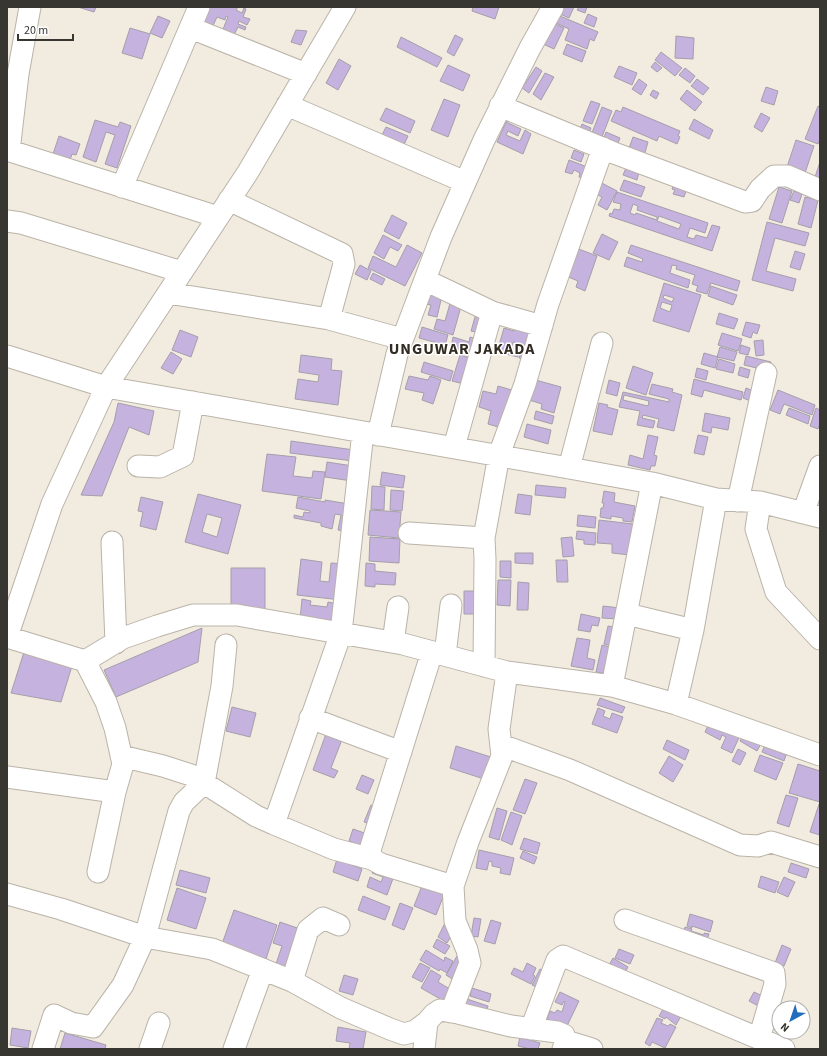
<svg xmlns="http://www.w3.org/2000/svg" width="827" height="1056" font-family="'Source Sans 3',sans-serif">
<rect width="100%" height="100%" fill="#f2ebdf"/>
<path fill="#c5b2df" stroke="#a49fab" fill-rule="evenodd" d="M78,7H96L94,12Z
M206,7H238L236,10L242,13L244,8L246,9L243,17L250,19L247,25L239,21L238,24L246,27L245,30L238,27L232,39L221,34L228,17L226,16L225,20L217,17L211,30L201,26Z
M473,7H499L495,19L472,11Z
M563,7H574L569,18L560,14Z
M579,7H587L585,13L577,10Z
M588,14L597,18L594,27L584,23Z
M158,16L170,21L162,38L150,33Z
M560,16L598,32L594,41L590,39L587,49L565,40L569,29L556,23Z
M553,23L564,28L554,49L543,44Z
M130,28L150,34L142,59L122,53Z
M296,30L307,31L301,45L291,42Z
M455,35L463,39L454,56L447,52Z
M676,36L694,38L693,59L675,58Z
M401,37L442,58L437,67L397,47Z
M567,44L586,51L582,62L563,54Z
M661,52L682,68L675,76L655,60Z
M339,59L351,66L338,90L326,83Z
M655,62L662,68L657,72L651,67Z
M448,65L470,75L463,91L440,81Z
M619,66L637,73L632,85L614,77Z
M536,67L542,71L529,93L522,88Z
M685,68L695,76L690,83L679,75Z
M545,73L554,77L541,100L533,94Z
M639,79L647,85L641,95L632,89Z
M697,79L709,88L703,95L691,86Z
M766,87L778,91L774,105L761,101Z
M653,90L659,93L656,99L650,95Z
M687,90L702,102L695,111L680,99Z
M444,99L460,105L448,137L431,130Z
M591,101L600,104L592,124L583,121Z
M818,106L820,107V139L818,144L805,139Z
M602,107L612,111L600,142L590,138Z
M623,107L680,131L678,136L680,137L677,144L659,136L657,141L611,121L616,110L621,112Z
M386,108L415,121L410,133L380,120Z
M761,113L770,118L762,132L754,127Z
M694,119L713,130L709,139L689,129Z
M95,120L118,127L120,122L131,126L117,168L105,164L115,135L106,132L96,162L83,157Z
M506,122L521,129L518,136L508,131L506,135L520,141L525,130L531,134L523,154L497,142Z
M582,124L591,128L587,138L578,134Z
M386,127L408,136L403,147L381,137Z
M606,132L620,138L616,148L602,143Z
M59,136L80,144L76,155L72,154L68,166L51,160Z
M633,137L648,142L644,156L628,151Z
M796,140L814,146L804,176L786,170Z
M574,150L584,154L581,162L571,158Z
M569,160L590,168L586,179L579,177L580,173L574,170L572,174L565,172Z
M820,162V179L815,177Z
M626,168L639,172L637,180L623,175Z
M624,180L645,187L641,197L620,190Z
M598,181L617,191L607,210L598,205L602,197L592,192Z
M674,183L687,188L684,197L673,194L675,190L672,189Z
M779,187L792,191L782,223L769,219Z
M794,191L802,194L799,203L790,200Z
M617,192L708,223L705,233L690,228L687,237L694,239L696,235L707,238L712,225L720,227L712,251L609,216L610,213L612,214L614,209L620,210L621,204L613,202ZM633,204L638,206L637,210L657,217V220L636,213L635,215L630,213ZM659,216L681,224L679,229L657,221Z
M805,197L818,200L811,228L798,224Z
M392,215L407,223L399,239L384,231Z
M767,222L809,233L805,246L775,238L766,271L796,279L793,291L752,280Z
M602,234L618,242L609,260L593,253Z
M383,235L402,245L398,251L390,247L384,259L374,253Z
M407,245L422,253L405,286L368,268L373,256L396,267Z
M631,245L740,281L737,291L711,283L707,294L696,291L698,286L692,284L695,275L676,269L677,266L672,265L670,273L690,280L688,288L624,266L627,257L642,262L643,259L628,253Z
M576,248L597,256L585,291L576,287L578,281L566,276Z
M795,251L805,254L800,270L790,267Z
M360,265L371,271L367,280L355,274Z
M373,273L385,279L382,285L370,279Z
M664,283L701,295L689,332L653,321ZM664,295L674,298L672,302L663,298ZM662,302L672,305L670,312L660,308Z
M711,286L737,295L733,305L708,296Z
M429,293L442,296L437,317L428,315L431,305L426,304Z
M451,300L462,303L453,335L434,329L437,319L445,321Z
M477,310L489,313L483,334L471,331Z
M719,313L738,319L734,329L716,324Z
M746,322L760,325L757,334L753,332L751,338L742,335Z
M516,325L536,331L528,360L519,358L521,351L518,350L519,344L513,342L510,352L518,354V357L497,352L504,328L514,331Z
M422,327L448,335L445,345L419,338Z
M180,330L198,337L191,357L172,350Z
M722,333L742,339L738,351L718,345Z
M453,337L469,342L470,337L480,340L476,354L451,347Z
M763,340L764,355L756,356L754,341Z
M741,345L750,348L748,355L739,353Z
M720,347L737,352L734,361L717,357Z
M171,352L182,359L173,374L161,368Z
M704,353L718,357L715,368L701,364Z
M301,355L332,359L331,370L342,371L338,405L295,399L298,379L318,382L319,375L299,372Z
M460,355L475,359L468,385L452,381Z
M746,356L771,362L769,371L744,365Z
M719,359L735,364L733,373L716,369Z
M424,362L453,371L450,381L421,372Z
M633,366L653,373L646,395L626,388Z
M740,367L750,370L748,378L738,375Z
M697,368L708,371L706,380L695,377Z
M409,376L428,380L430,376L441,380L433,404L422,400L424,393L405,389Z
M532,379L561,387L554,413L541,409L542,404L526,399Z
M694,379L743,392L741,400L704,390L702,397L691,394Z
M609,380L620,383L617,396L606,393Z
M652,384L673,389L672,392L682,395L674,431L657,427L659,419L643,415L642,418L655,421L653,428L637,425L640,411L619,407L623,392L669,402V399L649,394ZM624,395L649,401L648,406L623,400Z
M498,386L515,391L505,429L488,424L491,411L479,407L483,391L496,394Z
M746,388L761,394L758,404L743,398Z
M778,390L815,405L812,415L784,404L780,414L770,410Z
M118,403L154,411L149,435L129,427L102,496L81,495L114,422Z
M599,403L608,405L607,407L618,410L612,435L593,431Z
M789,408L810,416L808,424L786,415Z
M816,408L820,410V423L818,429L810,426Z
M536,411L554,416L552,424L534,419Z
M705,413L730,418L728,430L712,427L711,433L702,431Z
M527,424L551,430L548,444L524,437Z
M648,435L658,437L654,455L657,456L655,466H651L650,470L628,465L630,455L643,459Z
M698,435L708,437L704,455L694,453Z
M291,441L354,450L353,461L290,453Z
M267,454L296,457L293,476L312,478L313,471L325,472L321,499L262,491Z
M327,462L353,466L352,481L325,477Z
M382,472L405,476L403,488L380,485Z
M536,485L566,488L565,498L535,495Z
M372,486L385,487L384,510L371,509Z
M391,490L404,491L402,511L390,510Z
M604,491L615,493L614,502L635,506L632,522L623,521V518L611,516V519L600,517L601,508H603L604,503H602Z
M198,494L241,505L228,554L185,542ZM207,514L222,518L217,537L202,532Z
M518,494L532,496L530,515L515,513Z
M141,497L163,502L156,530L140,526L143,512L138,511Z
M298,497L325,502V500L355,505L350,532L338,530L341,515L335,514L332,529L321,526V523L294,518V515L303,517L304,512L310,513V511L296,508Z
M370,510L401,512L399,538L368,535Z
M578,515L596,517L595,528L577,526Z
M599,520L633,524L630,555L612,553V544L597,543Z
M577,531L596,533L595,545L584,544V540L576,539Z
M370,537L400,539L399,563L369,561Z
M572,537L574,556L563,557L561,538Z
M515,553H533V564L515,563Z
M301,559L322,562L320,581L329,582L331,563L345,564L341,600L297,595Z
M556,560H567L568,582H557Z
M500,561H511V578L500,577Z
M366,563L375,564V571L396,573L395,585L375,584V587L365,586Z
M231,568H265V610L231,609Z
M498,580H511L510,606L497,605Z
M518,582L529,583L528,610H517Z
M464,591H483V614H464Z
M302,599L311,601L310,605L327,607L328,602L338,604L336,624L300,620Z
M603,606L620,608L619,619L602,618Z
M581,614L600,618L598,626L592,625L590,632L578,630Z
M608,626L618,628L619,647L604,644Z
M202,628L198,662L116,697L104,670Z
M577,638L590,640L587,658L595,660L593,670L571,666Z
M602,645L614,648L607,674L596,672Z
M24,652L72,666L61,702L11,693Z
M600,698L625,707L622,713L597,705Z
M232,707L256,713L250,737L226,731Z
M598,708L605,711L603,716L610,719L612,713L623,717L617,733L592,724Z
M712,717L742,731L732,753L721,748L726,737L722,735L720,740L705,732Z
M327,731L343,737L331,768L338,771L334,778L313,770Z
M745,732L762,742L757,751L740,741Z
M667,740L689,750L685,760L663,749Z
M765,745L786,755L784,761L762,752Z
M456,746L494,758L487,780L450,768Z
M738,749L746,753L740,765L732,761Z
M760,755L783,763L776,780L754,771Z
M669,756L683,765L673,782L659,773Z
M798,764L820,771V802L789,793Z
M362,775L374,780L368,794L356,789Z
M525,779L537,783L525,814L513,810Z
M786,795L798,798L789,827L777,823Z
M819,804H820V835L810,832Z
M371,805L382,809L376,826L364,822Z
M497,808L507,811L499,840L489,837Z
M511,812L522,816L512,845L501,840Z
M353,829L373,836L368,849L349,841Z
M524,838L540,843L537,854L520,849Z
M479,850L514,858L510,875L500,873L501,868L492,866V862L489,861L487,870L476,868Z
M523,851L537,857L534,864L520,858Z
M337,859L362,869L358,881L333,872Z
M791,863L809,869L806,878L788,872Z
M375,865L395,873L387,895L367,887L370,877L381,882L383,877L372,873Z
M180,870L210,878L206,893L176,885Z
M761,876L779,882L775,893L758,887Z
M784,877L795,882L788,897L777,892Z
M423,883L445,892L436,915L414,906Z
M177,888L206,898L196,929L167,920Z
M363,896L390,907L385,920L358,910Z
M400,903L413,908L404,930L392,925Z
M234,910L277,925L266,959L222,944Z
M690,914L713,921L710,932L692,926V928L687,926Z
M474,918L481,919L478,937L471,936Z
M491,920L501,923L495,944L484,941Z
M280,922L306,931L292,970L276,964L282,946L273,943Z
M445,923L455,929L447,943L438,937Z
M685,927L692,929L691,931L704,935V933L709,934L706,943L681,938Z
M437,939L450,946L445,954L433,947Z
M782,945L791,949L784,966L775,963Z
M619,949L634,955L630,964L615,958Z
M426,950L444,961L445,957L453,961L447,973L440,969L439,971L420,960Z
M457,956L468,962L457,982L446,975Z
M613,958L628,967L624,974L609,965Z
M420,963L430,968L422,982L412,977Z
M527,963L536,968L533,975L535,976L531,984L511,974L514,968L523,972Z
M540,969L549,974L541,989L532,985Z
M431,970L441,976L438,982L455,992L449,1004L421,988Z
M344,975L358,979L353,995L339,991Z
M472,988L491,994L489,1002L470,996Z
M560,992L579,1001L566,1028L547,1019L550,1011L555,1013L557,1010L562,1012L565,1002L564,1001L562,1005L555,1002Z
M754,992L769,999L764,1009L749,1001Z
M467,999L488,1006L485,1016L464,1010Z
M665,1006L681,1016L676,1025L666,1017L665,1019L659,1016Z
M657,1018L663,1020L661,1023L668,1026L670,1024L676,1027L665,1048L652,1042L650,1046L645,1043Z
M338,1027L366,1032L363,1049H349L350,1043L336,1041Z
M12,1028L31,1031L28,1048L10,1045Z
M65,1033L106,1045L105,1049H60Z
M520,1037L540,1043L538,1049H530L518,1046Z"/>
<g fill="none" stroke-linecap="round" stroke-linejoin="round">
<g stroke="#bab3a8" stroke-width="23">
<path id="minor" d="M191,28L306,74
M287,105L465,182
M500,106L614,153L745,202L752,201L760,189L774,176H788L820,190
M7,150L218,217
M9,151L18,74L30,7
M122,187L199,7
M229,200L342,254L344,264L329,319
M7,221L21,223L182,272
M425,280L492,312L542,326
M168,293L329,319L402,339
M7,356L106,387L569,468L652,483L716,499L760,502L820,517
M378,435L397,354L441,237L484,140L530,48L553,7
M454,447L492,312
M138,466L160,467L183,456L193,402
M569,468L602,343
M738,501L766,373
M760,502L756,529L776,592L820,639
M803,513L820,466
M409,533L484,538
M112,542L116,643
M627,614L693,630
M7,637L52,504L106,387L248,172L345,7
M7,637L85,661L106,702L115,728L123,764L115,792L98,872
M393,642L398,607
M432,652L370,850L372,859L381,864L453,886
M445,655L451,605
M85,661L123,638L157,626L193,615H237L403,644L507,672L612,686L676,704L820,755
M484,666L485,559L484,538L499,455L525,384L548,304L603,148
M612,686L652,483
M676,704L693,630L716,499
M310,718L401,752
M501,745L570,770L740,845L758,846L771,842L820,857
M121,756L163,766L191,775L204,783L222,686L226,645
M7,777L115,792
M274,824L334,849L372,859
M7,894L61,909L145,937L212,949L292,981L341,1008L390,1029L404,1034L415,1031L427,1022L434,1014L440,1010L458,1013L511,1026L557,1032L564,1035L566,1041L563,1049
M625,920L774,973L775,984L759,1039
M292,981L308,930L323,918L339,925
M451,1012L470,963L467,950L455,921L453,886L468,842L502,756L499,729L507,672
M531,1029L557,960L563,956L784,1049
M566,1041L592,1049
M43,1049L54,1015L71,1023L93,1027L123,985L145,937L179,811L184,802L204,783L256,816L274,824L341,633L363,432
M150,1049L159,1023
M234,1049L263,969
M424,1049L427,1022"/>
</g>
<use href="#minor" stroke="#fff" stroke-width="21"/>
</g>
<g text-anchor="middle" stroke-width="3" stroke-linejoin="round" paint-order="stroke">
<g font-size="16" font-weight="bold" letter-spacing="1" fill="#322c23" stroke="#fff">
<text x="462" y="354">UNGUWAR JAKADA</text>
</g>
</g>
<rect width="827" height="1056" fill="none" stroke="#383631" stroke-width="16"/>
<g transform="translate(791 1020) rotate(220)"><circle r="19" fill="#ffffff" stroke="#afafad"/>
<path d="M0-3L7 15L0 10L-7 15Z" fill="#206dbc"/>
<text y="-6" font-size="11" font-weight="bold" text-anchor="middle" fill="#383631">N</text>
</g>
<path d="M18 34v6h55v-6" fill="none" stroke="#383631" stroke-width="2"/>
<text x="24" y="34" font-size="12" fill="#383631" stroke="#ffffff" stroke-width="3" paint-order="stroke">20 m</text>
</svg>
